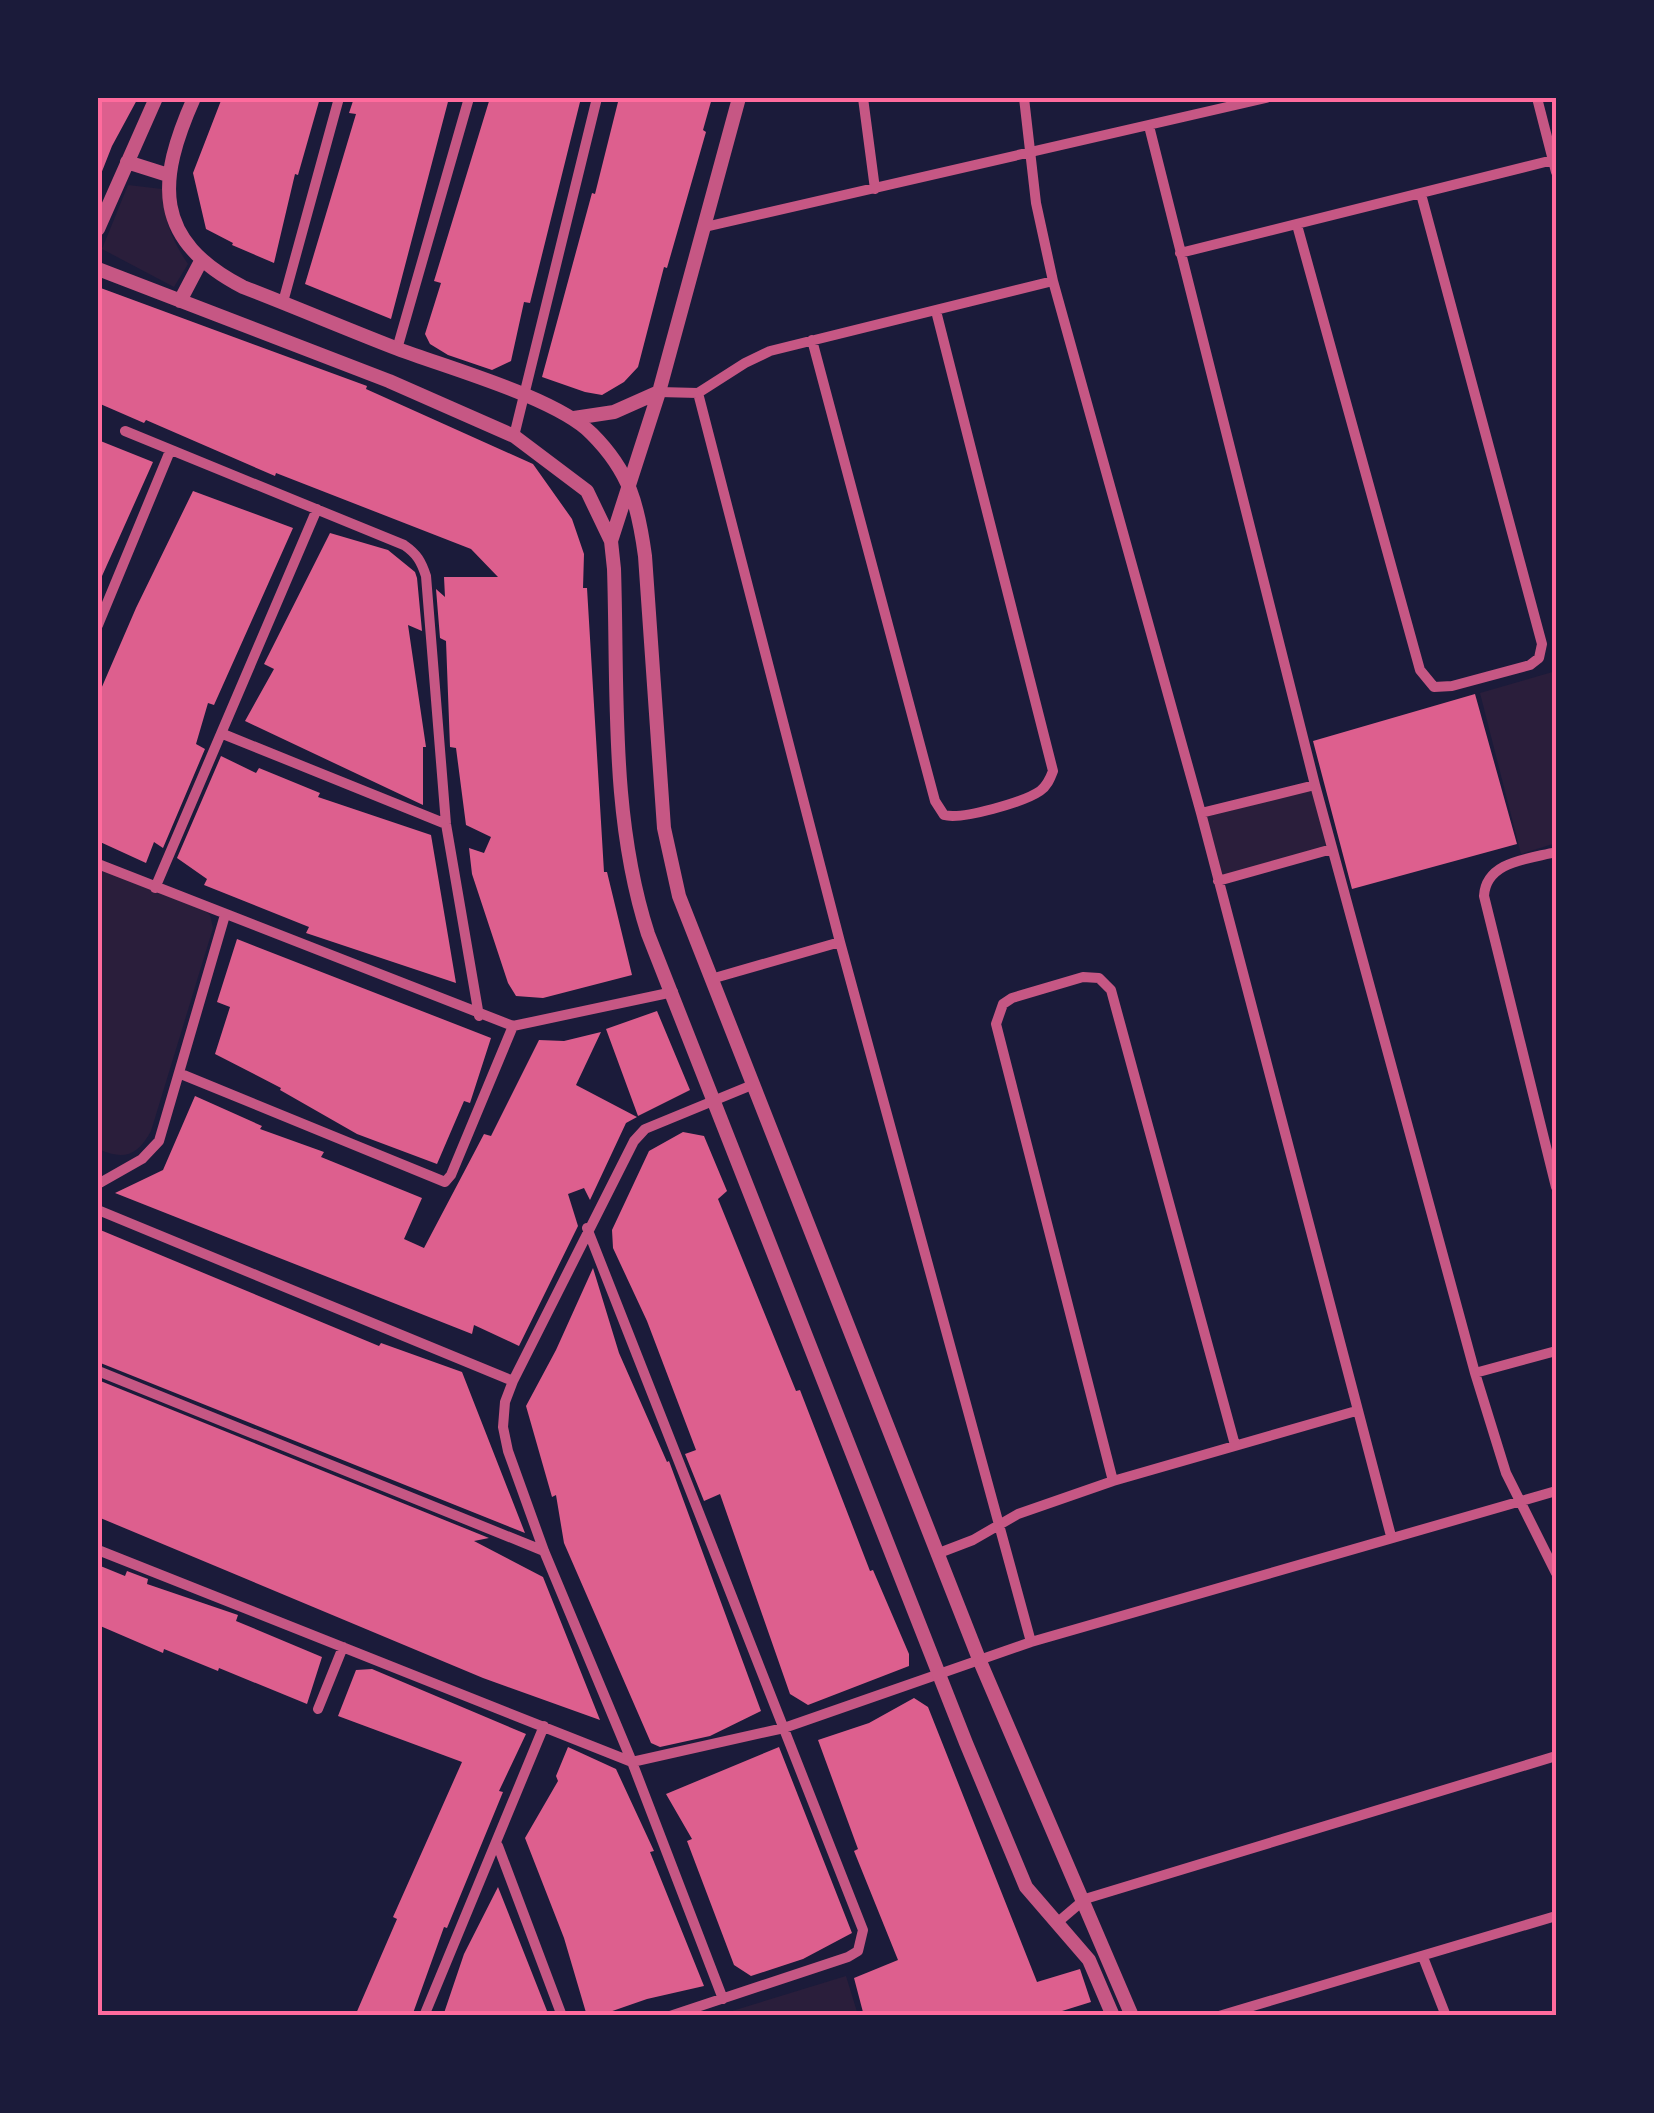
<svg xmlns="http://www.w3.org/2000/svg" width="1654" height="2113" font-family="'Open Sans',sans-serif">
<rect width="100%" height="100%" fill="#1b1b3a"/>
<path fill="#2a1e3b" d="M128,185L162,189C164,219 171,239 188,264L174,287L102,249Z
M1556,671V843L1521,854L1480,693Z
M1315,785L1332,849L1218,881L1201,813Z
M98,865L198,905L210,915L213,928L151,1131C137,1157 123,1160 98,1149Z
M846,1976L858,2015H719Z"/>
<path fill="#dd5f8e" d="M98,98H138L112,146L99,179Z
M222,98H320L298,175L295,174L274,263L232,245L233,243L206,229L193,173Z
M354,98H449L391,319L305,284L356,114L349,113Z
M490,98H581L530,303L524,302L511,361L492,370L448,355L430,344L425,334L441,283L434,281Z
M619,98H712L703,130L706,132L667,268L664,267L638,367L624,382L602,395L585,392L542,377L592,193L595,194Z
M98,287L367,386L366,389L533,464L572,519L584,554L583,588H587L604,872H607L632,975L543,998L516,996L508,983L472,874L469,848L484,853L491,837L466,825L456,748L450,747L446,641L440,638L436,589L445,597L444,577H498L471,549L276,473L275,476L146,420L144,423L98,403Z
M98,440L153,462L98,585Z
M193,491L293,528L214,705L208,703L196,744L205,749L163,848L154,842L146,863L98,841V696L136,608Z
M330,533L388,550L415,572L417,578L422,631L408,625L426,747H423V805L245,721L274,669L264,664Z
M1475,694L1517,844L1352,889L1313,741Z
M221,756L256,773L259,768L320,793L318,797L431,835L456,983L306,933L309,927L204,885L207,879L177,858Z
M237,939L491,1038L470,1103L464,1101L437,1164L357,1134L280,1090L281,1088L215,1054L230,1007L217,1002Z
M657,1011L690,1090L638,1116L606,1029Z
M601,1032L576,1085L637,1117L626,1123L590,1200L584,1188L568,1194L578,1226L519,1346L474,1325L472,1334L115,1193L163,1170L195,1096L262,1126L260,1129L324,1152L321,1157L422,1198L404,1239L424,1248L484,1134L491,1136L539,1040L564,1041Z
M683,1132L704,1136L727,1191L718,1199L796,1391L800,1390L870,1571L873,1570L909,1654V1666L808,1705L790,1694L720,1494L704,1501L685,1454L696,1450L647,1321L613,1248L612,1230L649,1151Z
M98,1229L379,1346L381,1343L462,1372L525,1533L98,1362Z
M593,1268L619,1353L667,1462L669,1461L761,1711L710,1736L660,1747L651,1743L564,1543L556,1495L552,1497L526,1406L556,1350Z
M98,1380L489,1538L474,1541L543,1577L600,1720L483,1678L98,1517Z
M98,1565L125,1576L127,1571L148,1579L147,1584L238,1615L236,1621L322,1657L307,1704L219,1668L218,1671L164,1649L163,1653L98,1625Z
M372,1669L526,1734L499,1791L503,1792L447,1928L444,1927L412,2016H355L397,1919L393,1917L462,1762L338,1716L356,1670Z
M914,1698L928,1707L1037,1982L1080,1969L1091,2002L1046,2016H864L854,1978L898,1960L854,1851L858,1849L818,1740L869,1723Z
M568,1747L616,1769L654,1851L650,1852L704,1986L647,1999L598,2016H587L564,1938L525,1838L558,1781L556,1776Z
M779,1747L852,1933L803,1959L751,1976L734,1965L687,1841L692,1839L666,1794Z
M498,1887L549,2016H443L464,1954Z"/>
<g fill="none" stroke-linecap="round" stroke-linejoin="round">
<path stroke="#c65784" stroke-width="10" d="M863,98L875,189
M1024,98L1036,203L1053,281L1201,813L1391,1536
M1537,98L1556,172
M1149,126L1315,785L1475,1373L1506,1473L1556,1573
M1297,225L1420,670L1434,687L1452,686L1530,665L1539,658L1542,644L1421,194
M705,227L1266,98
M1180,253L1553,160
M283,302L339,98
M812,340L935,801L944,815C962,820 1024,802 1040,791C1047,786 1050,779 1053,771L936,311
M397,349L469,98
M659,392L698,393L745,363L770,351L1053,281
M698,393L840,942L1031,1642
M125,431L404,545C417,554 421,561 426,576L446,824L479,1016
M514,436L597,98
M98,625L170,451
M223,734L446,824
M1201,813L1315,785
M1556,852C1529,859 1486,861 1484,896L1556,1187
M98,864L513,1026L673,992
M1218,881L1332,849
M155,888L317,509
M711,979L840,942
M181,1074L445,1182L451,1175L513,1026
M98,1184L142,1159L159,1141L225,915
M98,1210L513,1381
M587,1228L863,1930L858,1951L848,1957L670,2016
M98,1371L544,1551
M1475,1373L1556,1351
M1113,1481L996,1024L1003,1004L1012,998L1083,977L1099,978L1111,990L1235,1445
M98,1550L632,1762L784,1728L1031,1642L1556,1491
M939,1553L973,1540L1018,1514L1113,1481L1356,1411
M318,1709L343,1647
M498,1846L562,2016
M1058,1922L1085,1899L1556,1756
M1423,1957L1446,2016
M723,1999L632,1762L544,1551L508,1451L503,1427L505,1402L513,1381L634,1141L645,1129L752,1085
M424,2016L544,1726
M1219,2016L1556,1916"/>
<path stroke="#c65784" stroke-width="14" d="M194,98C157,181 152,240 243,287C295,307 346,329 398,349C448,368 557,398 592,434C630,472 638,505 645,556L664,828L679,896L979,1659L1132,2016
M127,162L168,175
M98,229L156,98
M98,269L389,381L514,436L587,491L611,541L614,569C618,690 610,817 648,934L966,1743L1026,1887L1089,1960L1113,2016
M180,301L201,261
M574,418L614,412L659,392
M611,541L659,392L739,98"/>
</g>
<rect width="1654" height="2113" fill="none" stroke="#1b1b3a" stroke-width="200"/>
<rect x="100" y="100" width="1454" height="1913" fill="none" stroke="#ff6b9d" stroke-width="4"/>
</svg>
